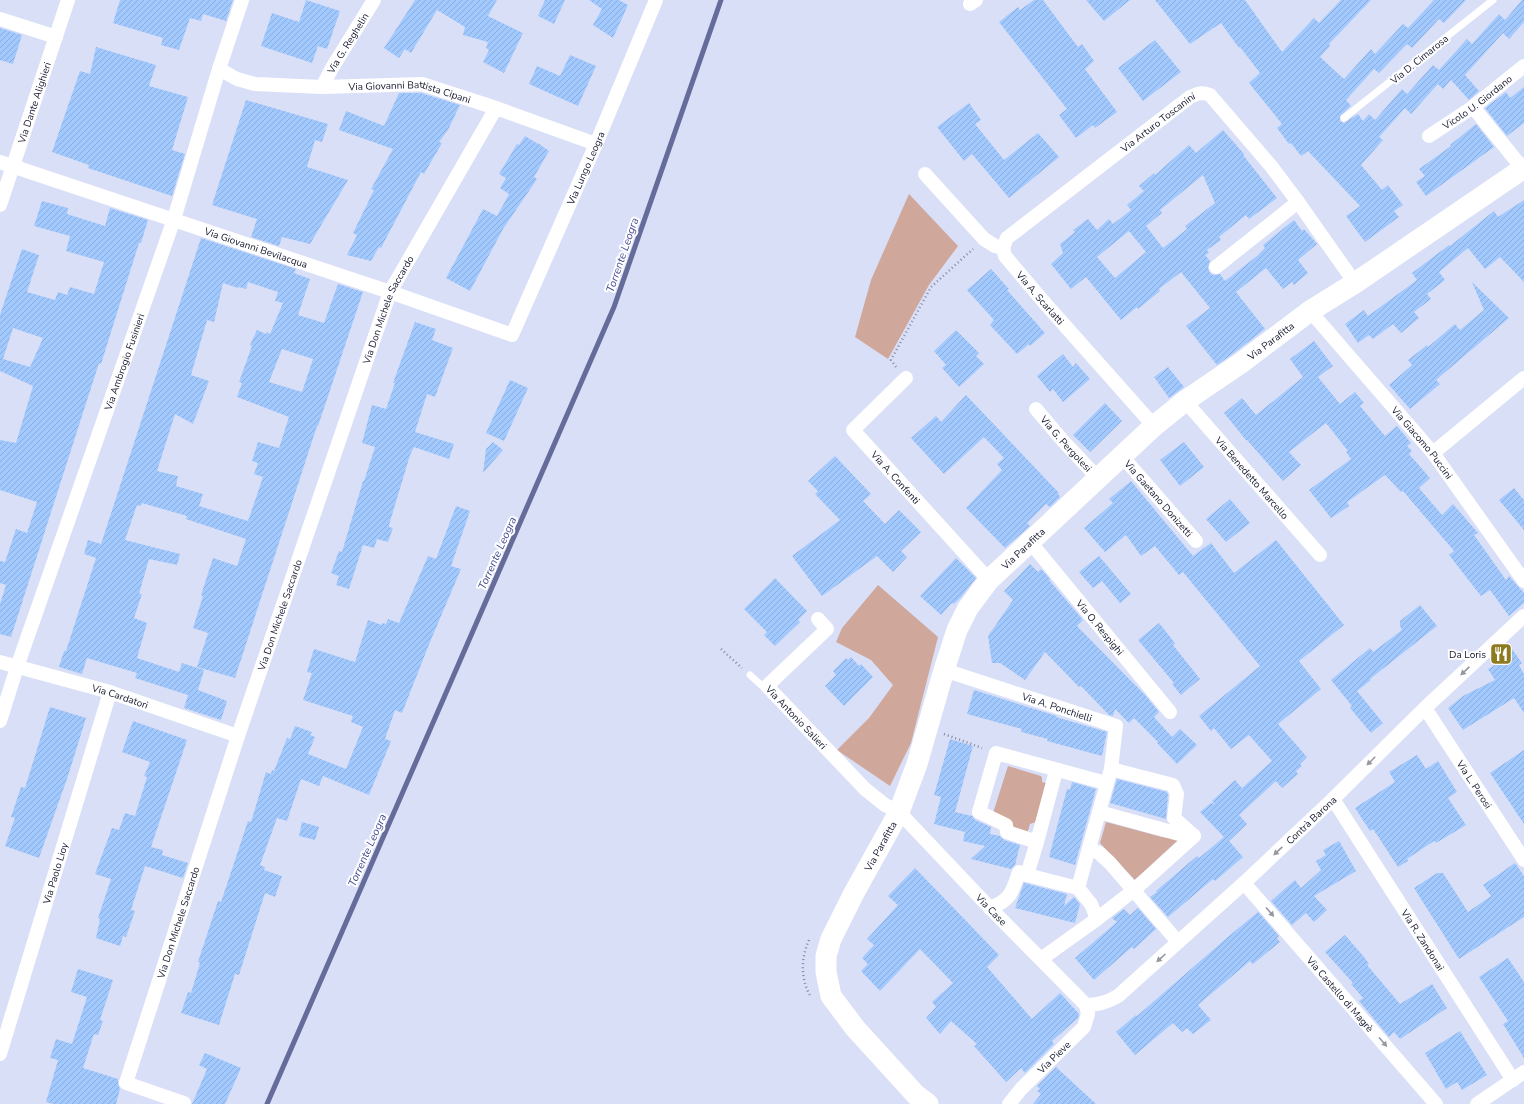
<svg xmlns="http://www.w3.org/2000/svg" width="1524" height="1104" font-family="'Nunito Sans',sans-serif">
<defs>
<pattern id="building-hatch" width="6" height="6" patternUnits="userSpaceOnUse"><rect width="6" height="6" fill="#a2c9fe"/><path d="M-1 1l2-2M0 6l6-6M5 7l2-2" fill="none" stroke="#8bacda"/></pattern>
</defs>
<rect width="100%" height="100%" fill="#dadff8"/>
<path fill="#d0a79b" d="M909,194L958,246L929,285L888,359L855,337L871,280Z
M878,585L938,637L911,743L890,786L837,750L869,718L893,685L871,660L836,642L842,628Z
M1008,766L1041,776L1042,778V782L1049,784L1039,821L1030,824L1027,834L1023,835L993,813Z
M1106,822L1162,837L1179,839L1135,880L1100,843Z"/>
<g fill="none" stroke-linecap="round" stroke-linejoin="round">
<path stroke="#656c99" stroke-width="5" d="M267,1104L614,307L721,0"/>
</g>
<path fill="url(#building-hatch)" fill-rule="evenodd" d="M120,0H233L226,21L203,14L201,21L190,18L179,50L161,45L163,38L113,23Z
M306,0L340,11L327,49L318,46L312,63L261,46L272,13L299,22Z
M415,0H497L488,16L523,33L504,73L483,62L489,50L486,48L488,42L463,35L465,27L437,10L411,53L405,49L399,58L384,48Z
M545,0H565L554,24L538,16Z
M589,0H619L628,5L613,38L593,25L602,9Z
M1034,0H1043L1078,47L1082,44L1094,61L1085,69L1117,112L1095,128L1093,125L1076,138L1059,115L1067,109L999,22L1018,7L1020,10Z
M1086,0H1130L1104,21Z
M1155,0H1245L1282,52L1314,18L1319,23L1341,0H1371L1329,44L1330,46L1320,57L1344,79L1371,49L1375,54L1403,24L1408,28L1434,0H1466L1444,23L1439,19L1412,48L1407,44L1379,73L1374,69L1346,100L1351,106L1340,116V121L1344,123L1358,114L1363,121L1369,114L1375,120L1402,89L1407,94L1433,65L1439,70L1467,39L1472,44L1499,14L1505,20L1522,0H1524V22L1509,39L1503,33L1465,75L1479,91L1469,100L1451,80L1443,89L1438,84L1411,114L1405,108L1379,137L1383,140L1361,165L1382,190L1388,185L1403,205L1394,211L1399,217L1365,242L1346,216L1360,206L1308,151L1301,156L1291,143L1289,144L1277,128L1282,124L1249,83L1260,73L1240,47L1239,48L1221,23L1190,44Z
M0,28L22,35L13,64L0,60Z
M1155,40L1181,72L1143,101L1118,68Z
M96,47L156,65L149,86L188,97L172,150L185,154L172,196L88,168L89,165L52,152L80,71L90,74Z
M570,55L596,66L578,106L529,84L537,66L560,76Z
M1524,87V123L1507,136L1485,108L1506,92L1510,98Z
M399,93H421L460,105L448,130L439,142L442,143L424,174L421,172L381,248L379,247L371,261L347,255L357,235L353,233L374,190L371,189L393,149L339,130L346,111L384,126Z
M246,100L328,124L322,142L315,140L307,167L348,180L310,244L282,237L279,246L251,237L257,219L212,205Z
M969,103L981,120L975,124L1004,160L1038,133L1059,157L1009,198L972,154L964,161L937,127Z
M1476,124L1494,147L1426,196L1416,182L1425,176L1419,169L1451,146L1450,145Z
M1223,130L1244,154L1243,155L1277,198L1249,219L1246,215L1219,237L1221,240L1207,250L1209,253L1205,255L1210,261L1208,268L1210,273L1213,275L1220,274L1225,281L1257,256L1265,248L1263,245L1294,220L1302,231L1304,229L1317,244L1298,260L1308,273L1294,285L1292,282L1283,289L1266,268L1236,292L1265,329L1234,353L1217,365L1186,326L1210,308L1181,272L1159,289L1160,291L1138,309L1137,307L1121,320L1086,277L1071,289L1051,264L1063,253L1060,244L1075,232L1073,230L1088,219L1097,230L1109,219L1113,224L1131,210L1127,205L1144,191L1139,186L1154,173L1155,175L1189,145L1196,153ZM1203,175L1215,203L1185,226L1187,229L1163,248L1146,226L1162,213L1160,210ZM1129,231L1146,252L1115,278L1097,257Z
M525,136L538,144V143L549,151L534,177L537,179L503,229L470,291L446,278L483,209L497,216L509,194L500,188L506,178L499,174L517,144L519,145Z
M1524,200V282L1500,257L1485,269L1468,248L1439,272L1445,280L1427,294L1431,299L1414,312L1419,318L1401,333L1393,324L1373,339L1369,335L1358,343L1345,324L1364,310L1368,316L1417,280L1412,273L1449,245L1450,246L1494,211L1498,217Z
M42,201L68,208L67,214L105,226L110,208L148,220L141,243H139L101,364L99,363L11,637L0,634V604L6,585L0,583V561L5,562L16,529L27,533L37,502L0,490V440L16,443L33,386L0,371V315L22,249L39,255L27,292L55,300L58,292L67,295L70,287L94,294L104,262L66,251L70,236L34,226ZM13,328L43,338L30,367L3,359Z
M201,238L296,269L294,273L310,279L298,315L324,323L338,284L363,292L318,426H317L235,678L197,667L208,633L193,628L203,596L201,595L213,558L237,566L246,539L186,519L187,516L142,503L141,506L137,505L125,540L180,554L177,565L149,559L139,594H142L134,618L147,623L137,658L179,672L182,663L204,670L198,690L227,701L221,720L184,708L188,695L135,678L137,673L87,658L82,674L59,667L64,651H66L96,558L84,554L88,540L101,544ZM248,282L278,292L275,301L283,303L270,334L267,332L266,334L257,330L250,345L252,346L239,382L242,383L237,397L289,417L279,448L258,442L252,461L258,463L254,474L263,477L248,521L199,506L203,494L176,486L178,476L157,471L175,414L193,424L209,381L191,375L207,320L214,322L223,283L238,288L239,287L246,289ZM282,349L313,359L302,392L269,382Z
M991,269L1009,289L1007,290L1045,333L1030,346L1029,344L1017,354L990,325L994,320L967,290Z
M1472,282L1509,318L1436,380L1440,384L1410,409L1389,385L1412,365L1408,360L1427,345L1428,347L1455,324L1460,330L1484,310Z
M415,322L436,329L432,340L453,348L435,397L427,394L415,432L454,444L449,459L414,447L410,455L389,525V527L393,528L388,542L377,539L374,548L363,545L349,589L336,585L339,576L331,573L339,551L342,552L363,481H364L375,447L362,443L372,405L386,409L395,383H393Z
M956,330L979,353L976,356L984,364L959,387L942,368L946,365L934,351Z
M1314,341L1333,366L1318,377L1340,404L1355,392L1364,403L1360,406L1385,436L1397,426L1411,443L1407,446L1412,451L1409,454L1430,478L1419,488L1442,515L1453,504L1478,533L1474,535L1506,580L1509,576L1524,593V603L1509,616L1490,590L1481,596L1449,555L1454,551L1403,491L1401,492L1385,475L1347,502L1349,506L1331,518L1309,490L1351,459L1346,452L1348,451L1326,423L1289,452L1301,465L1283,481L1247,440H1246L1224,413L1242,398L1256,415L1303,377L1290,359Z
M1063,354L1073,367L1076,363L1090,379L1063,402L1053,389L1050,392L1037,376Z
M1168,367L1184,387L1169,398L1154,377Z
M510,380L528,388L504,441L486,433Z
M966,395L1059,493L1058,494L1060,497L1050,507L1046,504L1027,523L1030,526L1005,548L966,508L1002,470L997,464L1004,458L984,437L944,474L911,438L936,416L941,422Z
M1105,403L1122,421L1090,452L1073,435Z
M493,442L503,450L483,473L486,449Z
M1184,442L1204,467L1180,486L1160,460Z
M835,456L871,494L863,501L885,524L899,510L921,532L901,551L907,557L893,572L877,556L822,596L792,556L840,520L815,494L818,491L808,481Z
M1131,481L1193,556L1211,543L1234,573L1276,540L1344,625L1299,661L1321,689L1278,724L1307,757L1300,764L1302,766L1296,771L1298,774L1282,788L1276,781L1239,815L1247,824L1229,841L1243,857L1215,881L1213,879L1168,917L1150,897L1157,892L1156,891L1197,856L1199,858L1224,837L1200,812L1211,803L1215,804L1212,801L1235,780L1242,788L1272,761L1249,735L1231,749L1214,728L1211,731L1199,716L1260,666L1183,572L1179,575L1155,546L1141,556L1126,535L1105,552L1084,528L1113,503L1109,499Z
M1514,488L1524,500V530L1499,500Z
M1230,499L1250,523L1226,542L1206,519Z
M456,506L470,511L451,566L461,569L430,642L402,713L395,710L385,739L391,741L369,795L323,776L319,786L301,779L287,821L277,818L260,865L265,867L264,870L282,876L275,897L265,893L239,975L235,974L219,1025L181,1013L188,992L191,993L200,963L198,962L218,901L221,902L248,821L251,822L266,772L271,774L272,770L274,771L287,738L290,739L295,726L312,732L310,735L315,737L308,754L346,769L363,727L351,722L353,716L303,700L312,673L307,672L314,649L355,662L368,620L382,625V623L386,624L388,619L399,623L428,556L436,559Z
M1099,556L1131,594L1120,603L1102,581L1093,588L1079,572Z
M956,558L976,578L962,596L954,604L952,603L941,615L920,596Z
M1030,564L1038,572L1041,569L1050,579L1049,580L1083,620L1077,626L1145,695L1159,712L1154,717L1172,737L1180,729L1197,745L1177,764L1157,743L1158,742L1134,718L1129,723L1115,709L1113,716L1109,715L1081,686L1079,687L1045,652L1025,680L1000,663H992L988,636L1013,600L1004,591Z
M775,578L807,611L798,620L800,622L775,646L764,635L767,632L744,609Z
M1420,605L1437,626L1370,679L1371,680L1357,691L1383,723L1371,733L1350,708L1352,706L1331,680L1370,648L1373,652L1402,630L1400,626V621Z
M1159,623L1175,643L1173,645L1200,679L1181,695L1172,684L1174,683L1138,640Z
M1512,649L1522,663L1519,665L1524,674V713L1514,698L1463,730L1448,708L1463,696L1495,680L1488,669L1498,663L1496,660Z
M851,657L859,666L861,664L873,677L844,706L825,686L836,675L833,671L846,658L848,660Z
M974,690L1057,716L1056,717L1107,732L1102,756L1047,741L1048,739L1021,732L1022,729L967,714Z
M50,707L86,718L68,776L39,858L5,846L15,818L11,817L21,787L25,788Z
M133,721L187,740L151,847L163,850L162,855L188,863L183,878L145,866L131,910L135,911L126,937L123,936L120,946L96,938L100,919L98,918L111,879L95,874L112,828L119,830L125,813L135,816L147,777L144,776L150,762L122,752Z
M950,739L973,746L955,812L972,816L975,820L991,827L990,834L1000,836L1004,840L1020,845L1015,865L1011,869L971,859L985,846L963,841L965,832L934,824L941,797L934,795Z
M1524,750V824L1490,773Z
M1417,755L1426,769L1438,761L1457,792L1448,798L1466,825L1436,843L1434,841L1407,859L1408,861L1398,867L1373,829L1370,831L1355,808L1395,782L1389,772Z
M1117,779L1167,792L1168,795L1166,819L1110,803Z
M1072,782L1096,789L1075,865L1049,857L1067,789L1070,790Z
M302,822L319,827L315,840L299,836Z
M1339,841L1356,871L1314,896L1327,910L1314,922L1306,913L1292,925L1271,901L1295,880L1301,888L1321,870L1316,861L1326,855L1323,850Z
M1515,863L1524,876V917L1459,959L1414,888L1437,873H1443L1468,912L1491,896L1483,885Z
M915,868L999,955L987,967L1032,1019L1060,993L1079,1014L1078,1018L1052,1041L1054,1044L1025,1073L1021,1068L1006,1082L974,1046L977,1044L951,1021L940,1034L926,1018L936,1007L932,1002L953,983L920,949L880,991L861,971L868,964L862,958L874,945L867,939L898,905L888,896Z
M1024,883L1067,894L1064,906L1074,897L1080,904L1075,923L1015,908Z
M1138,908L1156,929L1134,949L1132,947L1094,980L1075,958L1117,922L1112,918L1124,909L1130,915Z
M1258,912L1279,936L1277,938L1280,942L1253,964L1250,961L1198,1005L1211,1020L1193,1034L1187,1028L1182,1032L1173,1023L1135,1055L1116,1032L1136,1015L1137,1016L1229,936Z
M1345,935L1364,957L1369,964L1367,965L1400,1004L1432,984L1447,1008L1400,1039L1394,1032L1389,1037L1359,1001L1363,998L1351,984L1353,983L1325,952Z
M1508,958L1524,982V1058L1503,1024L1508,1021L1479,977Z
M78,969L113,980L100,1020L103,1021L98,1035L94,1034L83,1068L118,1079V1084L120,1089L116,1104H53L46,1102L58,1060L50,1058L56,1039L72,1044L87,997L71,992Z
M1460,1031L1487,1075L1462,1090L1457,1082L1446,1089L1425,1053Z
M205,1053L241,1068L225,1104H192L207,1069L199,1065Z
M1056,1067L1096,1104H1033L1041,1094L1037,1091L1040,1089L1037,1086Z"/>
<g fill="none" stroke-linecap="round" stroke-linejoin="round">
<path stroke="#83879f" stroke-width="2.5" stroke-dasharray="1 3" stroke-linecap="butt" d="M896,367L891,360L931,287L973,249
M721,649L742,668
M944,734L982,748
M809,940C801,958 800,979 811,997"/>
<path stroke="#fff" stroke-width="7" d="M1344,118L1493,0
M750,675L761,685L767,686"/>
<g stroke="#fff" stroke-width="14">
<path d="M970,4L976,0"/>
<path d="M0,19L56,37"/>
<path id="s1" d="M219,69L237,79L255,84L322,87L422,84L496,108L596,144"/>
<path id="s2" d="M322,87L332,68L374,0"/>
<path d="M1473,107L1523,169"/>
<path id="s3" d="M1429,136L1473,107L1524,66"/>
<path id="s4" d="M0,162L390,292L512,335L596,144L656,0"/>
<path id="s5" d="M925,174L984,239L995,246L1003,248L1005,256L1043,301L1154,426"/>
<path id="s6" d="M0,205L68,0"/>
<path id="s7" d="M1003,248L1007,238L1190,97C1198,93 1202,92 1210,95L1271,166L1298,202L1355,283"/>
<path d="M1216,267L1298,202"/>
<path id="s8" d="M1310,311L1433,453L1524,581"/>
<path id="s9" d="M906,378L853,430L989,580"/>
<path id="s10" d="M1185,401L1320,555"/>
<path id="s11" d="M1036,409L1064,442L1098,478"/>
<path d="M1433,453L1524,378"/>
<path id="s12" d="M1122,456L1196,541"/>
<path id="s13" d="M1031,543L1170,712"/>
<path id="s14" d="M818,619L827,629L767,686L865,789L885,805L899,812L990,908L1086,1005"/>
<path id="s15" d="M0,662L110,692L238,736"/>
<path id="s16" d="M944,670L1116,726L1111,769L1089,848L1099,853L1110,863L1178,942"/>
<path id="s17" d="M1425,708L1524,860"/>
<path id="s18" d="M0,721L17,667L174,219L219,69L242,0"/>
<path id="s19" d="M1333,799L1513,1080"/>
<path d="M1099,812L1179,834L1194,836"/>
<path d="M1037,842L1056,771"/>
<path d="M1089,848L1078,888L1091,904L1097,919"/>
<path d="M1027,875L1078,888"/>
<path id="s20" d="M1244,883L1436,1104"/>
<path d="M990,908C1011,900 1012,892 1019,872L1027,875L1037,842L1007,832L1006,825L979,812L996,753L1106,783"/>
<path d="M1041,959L1097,919L1134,890L1194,836L1174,818L1177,794L1173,785L1111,769"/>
<path id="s21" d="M1086,1005C1098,1005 1108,1002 1118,996L1244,883L1333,799L1425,708L1524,616"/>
<path id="s22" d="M0,1054L110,692"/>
<path id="s23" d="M184,1103L126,1083L238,736L390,292L496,108"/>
<path id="s24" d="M1009,1104L1021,1089L1084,1027L1088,1014L1086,1005"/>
<path d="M1477,1104L1524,1072"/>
</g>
<path stroke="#fff" stroke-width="21" id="s25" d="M928,1104L916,1095L855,1028L831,996L826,972V956L831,939L854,893L899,812L917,764L944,670L957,630L968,608L989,580L1154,426L1185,401L1241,363L1310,311L1355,283L1524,168"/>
</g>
<defs><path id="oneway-solid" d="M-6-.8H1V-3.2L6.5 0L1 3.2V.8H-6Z"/></defs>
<g fill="#9698a1">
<use href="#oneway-solid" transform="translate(1465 671) rotate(137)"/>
<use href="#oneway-solid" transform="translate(1371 761) rotate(135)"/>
<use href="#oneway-solid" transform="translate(1278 851) rotate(137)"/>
<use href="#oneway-solid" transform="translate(1270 912) rotate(49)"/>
<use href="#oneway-solid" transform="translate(1161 958) rotate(138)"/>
<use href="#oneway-solid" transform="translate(1383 1042) rotate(49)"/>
</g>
<defs>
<g id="restaurant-square" transform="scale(1.15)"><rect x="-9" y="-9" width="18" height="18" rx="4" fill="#8e7b20" stroke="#fff"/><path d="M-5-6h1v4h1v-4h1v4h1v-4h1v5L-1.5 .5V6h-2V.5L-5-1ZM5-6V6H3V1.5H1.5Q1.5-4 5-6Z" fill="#fff"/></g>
</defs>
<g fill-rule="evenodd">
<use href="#restaurant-square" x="1501" y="654"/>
</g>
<g text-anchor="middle" stroke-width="4" stroke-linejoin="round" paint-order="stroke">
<g font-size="10" fill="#16192f" stroke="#fff">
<text dy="4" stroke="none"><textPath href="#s2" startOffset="51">Via G. Reghelin</textPath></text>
<text transform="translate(1419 59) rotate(-39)" y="4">Via D. Cimarosa</text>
<text dy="4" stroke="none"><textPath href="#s1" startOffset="195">Via Giovanni Battista Cipani</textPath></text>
<text dy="4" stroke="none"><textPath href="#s3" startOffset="59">Vicolo U. Giordano</textPath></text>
<text dy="4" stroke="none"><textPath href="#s6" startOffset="108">Via Dante Alighieri</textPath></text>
<text dy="4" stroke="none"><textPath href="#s7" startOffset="201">Via Arturo Toscanini</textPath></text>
<text dy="4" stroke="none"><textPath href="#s4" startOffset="723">Via Lungo Leogra</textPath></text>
<text dy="4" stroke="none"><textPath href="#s4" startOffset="270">Via Giovanni Bevilacqua</textPath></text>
<text dy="4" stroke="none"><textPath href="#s5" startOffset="172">Via A. Scarlatti</textPath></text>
<text dy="4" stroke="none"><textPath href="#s23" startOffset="878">Via Don Michele Saccardo</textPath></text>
<text dy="4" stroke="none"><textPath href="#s25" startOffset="969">Via Parafitta</textPath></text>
<text dy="4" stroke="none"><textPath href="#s18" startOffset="380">Via Ambrogio Fusinieri</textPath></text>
<text dy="4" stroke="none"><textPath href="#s8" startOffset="173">Via Giacomo Puccini</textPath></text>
<text dy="4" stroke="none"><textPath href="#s11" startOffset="46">Via G. Pergolesi</textPath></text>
<text dy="4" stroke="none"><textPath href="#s9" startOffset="138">Via A. Confenti</textPath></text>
<text dy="4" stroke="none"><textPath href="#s10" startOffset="102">Via Benedetto Marcello</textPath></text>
<text dy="4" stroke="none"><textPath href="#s12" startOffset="56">Via Gaetano Donizetti</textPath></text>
<text dy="4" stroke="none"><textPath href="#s25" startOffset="645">Via Parafitta</textPath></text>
<text dy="4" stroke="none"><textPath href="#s23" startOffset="554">Via Don Michele Saccardo</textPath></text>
<text dy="4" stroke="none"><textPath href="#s13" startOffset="109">Via O. Respighi</textPath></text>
<text dy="4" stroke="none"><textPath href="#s15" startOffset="125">Via Cardatori</textPath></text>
<text dy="4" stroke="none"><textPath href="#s16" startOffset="119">Via A. Ponchielli</textPath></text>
<text dy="4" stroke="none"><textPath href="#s14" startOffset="139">Via Antonio Salieri</textPath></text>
<text dy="4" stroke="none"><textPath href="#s17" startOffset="91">Via L. Perosi</textPath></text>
<text dy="4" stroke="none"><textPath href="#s21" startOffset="295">Contrà Barona</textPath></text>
<text dy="4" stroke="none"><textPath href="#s25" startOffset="309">Via Parafitta</textPath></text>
<text dy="4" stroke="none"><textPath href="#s22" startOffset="189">Via Paolo Lioy</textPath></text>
<text dy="4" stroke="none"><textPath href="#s14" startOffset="414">Via Case</textPath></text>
<text dy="4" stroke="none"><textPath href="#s23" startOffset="230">Via Don Michele Saccardo</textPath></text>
<text dy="4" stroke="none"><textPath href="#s19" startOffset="167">Via R. Zandonai</textPath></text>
<text dy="4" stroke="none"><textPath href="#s20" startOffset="147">Via Castello di Magrè</textPath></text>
<text dy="4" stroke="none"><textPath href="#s24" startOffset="65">Via Pieve</textPath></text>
</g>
<g font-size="10" fill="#16192f" stroke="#fff" text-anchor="end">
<text x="1486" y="658">Da Loris</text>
</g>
<g font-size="11" font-style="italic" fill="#474e94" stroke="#fff">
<text transform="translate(622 255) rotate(-71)" y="4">Torrente Leogra</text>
<text transform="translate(497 553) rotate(-66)" y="4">Torrente Leogra</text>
<text transform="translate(367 850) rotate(-66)" y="4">Torrente Leogra</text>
</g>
</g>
</svg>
